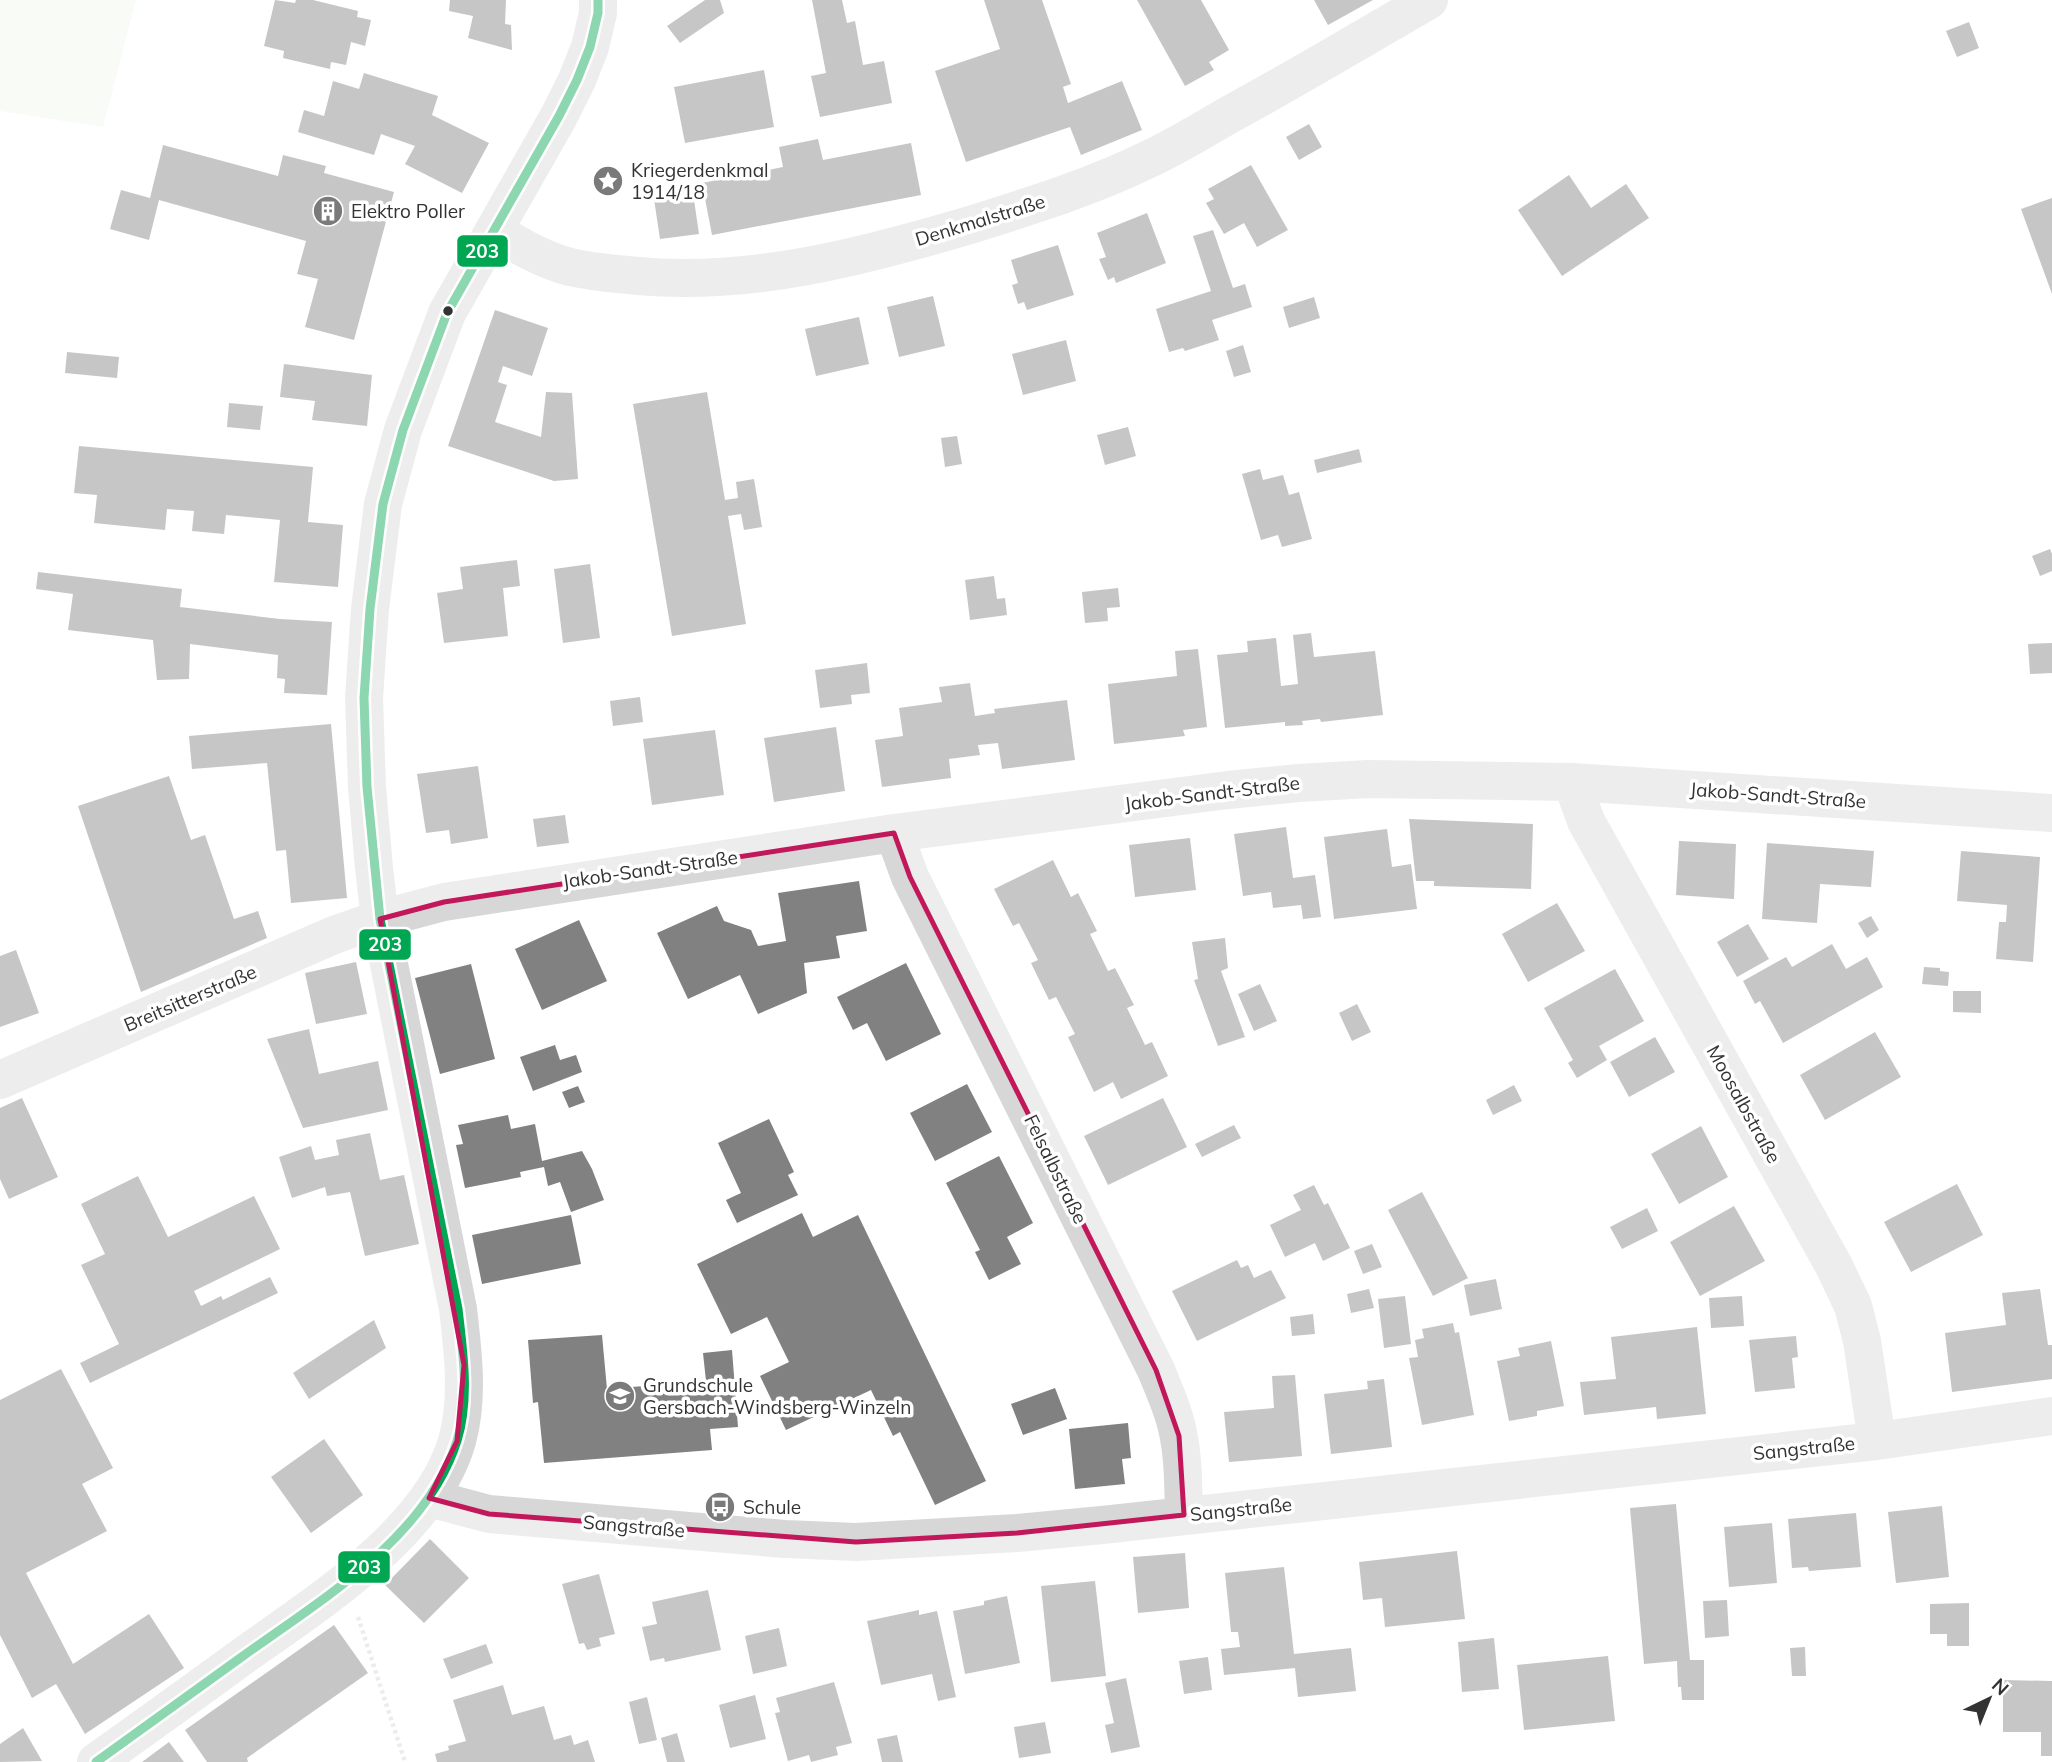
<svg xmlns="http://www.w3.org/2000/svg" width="2052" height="1762" font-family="Mulish,sans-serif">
<rect width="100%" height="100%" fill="#fff"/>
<path fill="#f1f5ed" d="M0,0H136L103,127L0,111Z"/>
<path fill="#818181" d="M275,0L295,3L296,0H313L358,11L357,17L371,20L365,46L351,42L346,65L331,62L330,69L283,58L284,51L264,46Z
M450,0H506L505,24L511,25L512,50L468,38L473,16L449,11Z
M705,0H720L724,13L680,43L667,26Z
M812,0H842L847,23L855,21L863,65L884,61L892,103L820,117L811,76L826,73Z
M984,0H1042L1071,84L1063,87L1068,103L1122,81L1142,130L1081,155L1070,127L966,162L935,71L1000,49Z
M1137,0H1201L1229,50L1209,62L1214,70L1185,86Z
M1314,0H1373L1328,25Z
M1969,22L1979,48L1957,57L1946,31Z
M764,70L774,127L685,143L674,87Z
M364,73L438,96L432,115L489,143L462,193L405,164L415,146L381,134L374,155L298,132L304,110L324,116L333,81L359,89Z
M1309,124L1322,147L1299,160L1286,137Z
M818,139L823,160L911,143L921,195L712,235L702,183L783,167L779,147Z
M163,145L278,176L283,155L326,166L324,173L394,192L354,340L305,327L318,279L297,274L306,241L159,200L149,240L110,229L121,190L150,198Z
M1251,165L1288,230L1257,247L1244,223L1224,234L1206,203L1214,199L1208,189Z
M1569,175L1591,208L1626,184L1649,218L1562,276L1518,210Z
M693,193L699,234L660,239L654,199Z
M2052,198V294L2021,209Z
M1147,213L1166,263L1116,283L1114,277L1108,280L1099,259L1106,257L1097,233Z
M1213,230L1233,288L1245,284L1252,307L1212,320L1219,340L1185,351L1183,348L1169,352L1156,309L1211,291L1193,236Z
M1058,245L1074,295L1027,310L1024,302L1018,304L1012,285L1018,283L1011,260Z
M933,296L945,346L899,357L887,307Z
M1314,297L1320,318L1289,328L1283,307Z
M495,310L548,328L532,376L503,366L498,382L507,385L495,422L541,437L546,392L572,393L578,479L554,481L448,446Z
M859,317L869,364L816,376L805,329Z
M1066,340L1076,381L1023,395L1012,354Z
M1243,345L1251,372L1234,377L1226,351Z
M67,352L119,357L117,378L65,373Z
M284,364L372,375L367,426L312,420L315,401L280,397Z
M707,392L725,500L738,498L736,482L754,479L762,527L744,530L741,514L728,516L746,624L672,636L633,404Z
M229,403L263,406L260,430L227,427Z
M1128,427L1136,456L1105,465L1097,435Z
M957,436L962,464L945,467L941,438Z
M79,446L313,467L308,522L343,525L338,587L274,582L280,520L226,515L224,534L192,531L194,511L167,509L165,530L94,523L97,495L74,493Z
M1359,449L1362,462L1317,473L1314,460Z
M1260,469L1263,480L1283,475L1289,495L1299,492L1312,539L1282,547L1278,535L1261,540L1242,474Z
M2050,549L2052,554V571L2040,576L2032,556Z
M517,560L520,586L503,588L508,636L444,643L437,593L463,589L460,567Z
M590,564L600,638L563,643L554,569Z
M38,572L182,589L180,607L280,619L332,622L327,695L284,693L285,679L277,678L278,655L190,644L189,679L157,680L153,640L68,630L73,594L36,589Z
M994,576L997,599L1005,598L1007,615L970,620L965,580Z
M1118,588L1120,607L1107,608L1108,621L1085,623L1082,592Z
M1311,633L1314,657L1375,651L1383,715L1321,722L1320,719L1302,721L1303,725L1285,726V722L1225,728L1217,655L1248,652L1247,641L1276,638L1281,686L1298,684L1293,635Z
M2052,643V673L2030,674L2028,644Z
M1198,649L1207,727L1183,730L1185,736L1114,744L1108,684L1177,676L1175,651Z
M867,663L870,693L851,695L852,704L820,708L815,670Z
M970,683L975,716L995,713L994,709L1067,700L1075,760L1002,769L998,743L978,745L980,755L949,759L951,778L882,787L875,740L903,736L899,708L942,702L939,687Z
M640,697L643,722L613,726L610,701Z
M331,724L347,898L291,903L286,850L276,851L267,763L192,769L189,736Z
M836,727L845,791L774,802L764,738Z
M715,730L724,795L652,805L643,739Z
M478,766L488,838L451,844L449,830L426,833L417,774Z
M169,776L191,840L205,835L234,919L258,911L267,938L141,992L78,806Z
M565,815L569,843L537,847L533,819Z
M1409,819L1533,824L1531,889L1434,886V881H1416Z
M1286,827L1293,878L1315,875L1321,917L1303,919L1301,905L1273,908L1271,892L1243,896L1234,834Z
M1387,829L1392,867L1411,864L1417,909L1334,919L1324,837Z
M1190,838L1196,890L1135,897L1129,845Z
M1679,841L1736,844L1734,899L1676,895Z
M1767,843L1874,851L1871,887L1820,884L1817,923L1762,919Z
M1961,851L2040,857L2033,962L1996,959L1999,922H2006L2007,905L1957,901Z
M1053,860L1071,897L1078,893L1097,931L1090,934L1108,971L1115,968L1134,1005L1127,1008L1145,1045L1152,1042L1168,1076L1121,1099L1113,1082L1094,1092L1068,1037L1075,1034L1056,997L1049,1000L1031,963L1038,960L1019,923L1013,926L994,889Z
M859,881L867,931L836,936L840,958L804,963L807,993L758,1014L740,975L688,999L657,933L717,906L724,921L751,930L758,946L786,941L778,893Z
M1557,903L1585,951L1528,982L1502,934Z
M1871,916L1879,930L1867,938L1858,923Z
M579,920L607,981L542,1010L515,949Z
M1748,924L1769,959L1737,977L1717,942Z
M1225,938L1228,968L1221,971L1245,1037L1218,1046L1194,980L1198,979L1192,942Z
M1832,944L1846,969L1867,957L1883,987L1783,1043L1760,1001L1755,1004L1743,981L1786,957L1792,967Z
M16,950L39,1013L0,1027V956Z
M356,962L367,1014L316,1024L305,973Z
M906,963L941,1034L886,1061L867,1023L853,1030L837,997Z
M471,964L495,1059L440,1074L415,978Z
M1924,967L1940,968V971L1949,972L1948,986L1922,984Z
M1615,969L1644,1021L1599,1046L1607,1060L1577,1078L1568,1063L1573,1060L1544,1008Z
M1260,984L1277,1021L1254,1031L1238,994Z
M1953,991H1981V1013L1953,1012Z
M1357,1004L1371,1032L1352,1041L1339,1013Z
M309,1029L319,1074L378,1061L388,1110L303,1128L267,1039Z
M1875,1032L1901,1077L1825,1120L1800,1075Z
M1655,1037L1675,1072L1629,1097L1610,1062Z
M555,1045L560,1060L576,1055L582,1072L533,1091L520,1057Z
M967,1084L992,1132L935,1161L910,1113Z
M1514,1085L1522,1101L1493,1115L1486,1100Z
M578,1086L585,1102L569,1108L562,1092Z
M22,1098L58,1177L9,1199L0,1179V1108Z
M1163,1098L1187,1147L1108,1185L1084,1136Z
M508,1115L511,1129L535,1124L542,1161L582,1151L592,1169L604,1200L571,1212L560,1182L548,1186L544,1167L520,1172L521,1177L465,1188L456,1145L463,1144L458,1125Z
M769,1119L794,1172L788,1175L798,1195L737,1223L726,1200L741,1193L718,1143Z
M1234,1125L1241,1138L1202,1157L1195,1144Z
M1701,1126L1728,1177L1679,1204L1651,1154Z
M370,1133L380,1180L404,1175L419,1244L365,1256L350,1192L327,1196L325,1187L292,1198L279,1157L311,1146L315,1160L339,1155L336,1140Z
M999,1156L1033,1223L1007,1237L1021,1264L989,1280L975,1252L980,1250L946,1183Z
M138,1176L168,1237L254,1196L280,1249L194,1291L201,1306L221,1296L223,1300L270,1277L278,1293L90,1383L80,1363L119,1344L81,1265L105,1254L81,1204Z
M1957,1184L1983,1235L1911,1272L1884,1222Z
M1314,1185L1324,1205L1328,1203L1350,1248L1323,1261L1315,1243L1285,1257L1270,1225L1301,1210L1293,1195Z
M1422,1192L1468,1278L1433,1296L1388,1210Z
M1734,1206L1765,1261L1700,1296L1670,1242Z
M1647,1208L1658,1231L1622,1249L1610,1227Z
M802,1213L813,1237L858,1215L986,1481L935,1505L900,1432L893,1436L871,1390L786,1430L760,1376L789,1362L767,1317L731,1334L697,1264Z
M571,1215L581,1264L482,1284L472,1235Z
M1372,1244L1382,1267L1363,1274L1354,1251Z
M1237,1260L1241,1268L1248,1265L1254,1278L1271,1270L1286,1298L1197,1341L1172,1291Z
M1496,1279L1502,1309L1470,1316L1464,1285Z
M1369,1289L1374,1308L1351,1313L1347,1294Z
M2040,1289L2048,1345H2052V1379L1952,1392L1945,1333L2006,1325L2002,1293Z
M1405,1296L1411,1344L1384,1348L1378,1299Z
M1742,1296L1744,1326L1711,1328L1709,1298Z
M1313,1314L1315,1334L1292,1336L1290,1317Z
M374,1320L386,1348L309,1399L293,1373Z
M1453,1323L1455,1333L1459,1332L1474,1415L1422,1425L1409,1358L1418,1357L1415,1340L1424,1338L1422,1329Z
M1697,1327L1706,1414L1657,1419L1656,1407L1584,1415L1580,1382L1616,1379L1611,1337Z
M602,1335L607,1389L706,1381L703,1353L732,1350L738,1427L710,1429L712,1450L544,1463L538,1402L533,1403L528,1340Z
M1796,1336L1798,1357L1792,1358L1795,1388L1755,1392L1749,1340Z
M1551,1341L1564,1406L1537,1411V1416L1509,1421L1497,1361L1520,1356L1518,1348Z
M61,1369L113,1468L82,1484L107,1531L26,1573L73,1664L149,1614L184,1668L85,1734L56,1684L32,1698L0,1635V1400Z
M1295,1375L1302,1456L1229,1462L1224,1412L1274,1408L1272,1376Z
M1384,1379L1392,1447L1331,1454L1324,1394L1368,1389L1367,1381Z
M1055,1388L1067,1419L1023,1435L1011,1404Z
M1128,1423L1131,1458L1122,1459L1125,1484L1075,1489L1069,1429Z
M324,1439L363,1495L311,1533L271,1477Z
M1676,1504L1690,1660H1704V1700H1682L1681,1687H1678L1677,1661L1644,1664L1630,1508Z
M1942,1506L1949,1577L1896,1583L1888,1512Z
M1856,1513L1861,1567L1809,1571L1808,1567L1792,1568L1788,1519Z
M1772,1523L1777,1583L1729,1587L1724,1527Z
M430,1539L469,1578L424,1623L385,1585Z
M1457,1551L1465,1619L1385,1627L1382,1598L1363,1600L1359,1562Z
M1185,1553L1189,1608L1138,1613L1133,1557Z
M1284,1567L1294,1654L1351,1648L1356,1691L1298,1697L1295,1668L1224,1675L1221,1649L1240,1647L1238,1632H1231L1225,1573Z
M599,1574L615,1634L599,1638L601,1646L587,1650L584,1643L579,1644L562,1584Z
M1095,1581L1106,1676L1051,1682L1041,1586Z
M708,1590L721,1650L665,1662L664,1658L650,1661L642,1627L657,1624L652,1602Z
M1007,1596L1020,1663L965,1674L953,1611L984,1605V1601Z
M1727,1600L1729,1636L1705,1638L1703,1601Z
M1969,1603V1646H1947V1634H1930V1604Z
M919,1610V1615L937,1611L956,1697L938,1701L932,1674L881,1685L867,1621Z
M334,1625L368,1673L247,1758L248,1762H207L185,1730Z
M779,1628L787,1666L753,1674L745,1636Z
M1494,1638L1499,1689L1462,1692L1458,1642Z
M486,1644L493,1663L451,1679L443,1659Z
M1805,1647L1806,1676H1792L1790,1648Z
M1608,1656L1615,1721L1524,1730L1517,1665Z
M1208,1657L1212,1690L1184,1694L1179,1661Z
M1126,1678L1140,1747L1111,1753L1105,1725L1114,1723L1105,1683Z
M2003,1680L2052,1681V1756H2041V1732H2003Z
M834,1682L852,1743L836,1747L838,1755L811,1762L809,1755L788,1761L775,1713L780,1712L776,1698Z
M503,1685L512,1715L544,1706L554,1740L571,1735L574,1745L588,1740L595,1762H437L435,1754L449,1750L448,1746L466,1741L453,1700Z
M755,1695L766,1739L730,1748L719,1705Z
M647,1697L657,1740L639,1744L629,1702Z
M1045,1722L1051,1753L1019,1758L1014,1727Z
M23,1728L42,1761L0,1762V1744Z
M677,1733L685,1762H667L661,1738Z
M897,1735L903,1762H882L877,1739Z
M169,1742L184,1762H142L150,1756Z"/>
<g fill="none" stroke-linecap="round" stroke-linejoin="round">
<path stroke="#d6d6d6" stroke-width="4.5" stroke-dasharray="3.5 3.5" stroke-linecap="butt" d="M358,1617L405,1762"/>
<path stroke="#d7d7d7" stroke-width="38" d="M494,231C518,245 543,260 570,267C592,272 615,274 638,276C752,286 862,257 970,225C1030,206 1092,187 1149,159C1175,147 1201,131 1227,116C1295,79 1362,39 1429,0
M1572,782L1586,821L1834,1266L1853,1306L1862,1341L1877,1441
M894,833L910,877L1156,1370C1165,1392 1175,1414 1179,1438C1184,1463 1183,1489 1184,1515
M0,1080L334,935L380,919L444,902L894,833L1228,790L1299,783L1368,779L1572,782L2052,813
M429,1498L489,1514L785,1539L856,1542L1017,1533L1102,1525L1877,1441L2052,1416
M96,1762C145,1727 194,1692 243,1656C316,1604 431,1532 457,1441C469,1398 463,1352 458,1309L380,919L374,868L367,787L364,698L370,609L383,504L403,430L447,313L559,116L577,80L590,47L598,13V0"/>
<g stroke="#fff" stroke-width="14">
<path id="bus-1" d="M96,1762C145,1727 194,1691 243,1656C321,1600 426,1538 457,1441C470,1399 463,1352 458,1309L380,919L367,787L364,698L370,609L383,504L403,430L447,313L559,116L577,80L590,47L598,13V0"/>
</g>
<use href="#bus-1" stroke="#00a651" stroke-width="9"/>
</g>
<path d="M0 0H2052V1762H0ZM894,833L910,877L1156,1370L1179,1436L1184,1515L1017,1533L856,1542L489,1514L429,1498L457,1441L464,1365L380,919L444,902Z" fill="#fff" fill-opacity=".55" fill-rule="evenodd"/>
<path fill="none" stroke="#c2185b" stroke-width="5" stroke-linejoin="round" d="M894,833L910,877L1156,1370L1179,1436L1184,1515L1017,1533L856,1542L489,1514L429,1498L457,1441L464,1365L380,919L444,902Z"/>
<defs>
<g id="sight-disc" transform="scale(1.575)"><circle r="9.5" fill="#7a7a7a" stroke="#fff"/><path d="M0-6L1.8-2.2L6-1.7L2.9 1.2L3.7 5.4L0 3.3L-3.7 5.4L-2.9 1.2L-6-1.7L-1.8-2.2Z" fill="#fff"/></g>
<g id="building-disc" transform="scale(1.575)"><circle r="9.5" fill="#7a7a7a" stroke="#fff"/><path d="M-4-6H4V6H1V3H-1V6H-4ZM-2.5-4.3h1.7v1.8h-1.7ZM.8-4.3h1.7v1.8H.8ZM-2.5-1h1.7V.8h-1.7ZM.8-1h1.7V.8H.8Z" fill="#fff"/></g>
<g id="school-disc" transform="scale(1.575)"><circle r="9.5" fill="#7a7a7a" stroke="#fff"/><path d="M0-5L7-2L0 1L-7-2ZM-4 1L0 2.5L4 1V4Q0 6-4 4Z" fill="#fff"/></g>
<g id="bus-disc" transform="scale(1.575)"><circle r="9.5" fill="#7a7a7a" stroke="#fff"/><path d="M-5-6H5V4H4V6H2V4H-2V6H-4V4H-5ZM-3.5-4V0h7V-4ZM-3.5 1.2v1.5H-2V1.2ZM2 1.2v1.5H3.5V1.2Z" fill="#fff"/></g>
</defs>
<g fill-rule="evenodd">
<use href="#sight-disc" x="608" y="181"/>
<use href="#building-disc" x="328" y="211"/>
<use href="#school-disc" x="620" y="1396"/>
<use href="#bus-disc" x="720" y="1507"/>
</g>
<circle fill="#333" stroke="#fff" stroke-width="2.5" cx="448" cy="311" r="6"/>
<g text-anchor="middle" stroke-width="7" stroke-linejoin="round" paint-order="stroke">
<g font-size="19" fill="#333" stroke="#fff" text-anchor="start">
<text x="631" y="177">Kriegerdenkmal<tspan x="631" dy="22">1914/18</tspan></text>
<text x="351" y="218">Elektro Poller</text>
<text x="643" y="1392">Grundschule<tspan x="643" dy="22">Gersbach-Windsberg-Winzeln</tspan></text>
<text x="743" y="1514">Schule</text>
</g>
<g font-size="19" fill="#333" stroke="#fff">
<text transform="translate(980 220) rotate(-17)" y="7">Denkmalstraße</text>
<text transform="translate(1212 793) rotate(-7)" y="7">Jakob-Sandt-Straße</text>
<text transform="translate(1778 795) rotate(4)" y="7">Jakob-Sandt-Straße</text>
<text transform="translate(650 869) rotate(-8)" y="7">Jakob-Sandt-Straße</text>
<text transform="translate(190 998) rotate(-23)" y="7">Breitsitterstraße</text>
<text transform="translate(1744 1104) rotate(61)" y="7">Moosalbstraße</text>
<text transform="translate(1056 1169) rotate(64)" y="7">Felsalbstraße</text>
<text transform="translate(1804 1448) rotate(-6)" y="7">Sangstraße</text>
<text transform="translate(1241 1509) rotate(-6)" y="7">Sangstraße</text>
<text transform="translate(634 1526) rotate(5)" y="7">Sangstraße</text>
</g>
</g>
<g stroke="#fff" stroke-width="2.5">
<rect x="456" y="234" width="53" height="34" rx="7" fill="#00a651"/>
<rect x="358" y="928" width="54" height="33" rx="7" fill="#00a651"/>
<rect x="337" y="1550" width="54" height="34" rx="7" fill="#00a651"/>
</g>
<g font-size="19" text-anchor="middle" font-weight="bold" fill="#fff">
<text x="482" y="258">203</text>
<text x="385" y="951">203</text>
<text x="364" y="1574">203</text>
</g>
<g transform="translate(1989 1699) rotate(43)" stroke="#ffffff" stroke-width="5" paint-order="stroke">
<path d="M0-5L12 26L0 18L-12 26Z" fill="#333333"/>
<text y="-10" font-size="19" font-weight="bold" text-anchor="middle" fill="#333333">N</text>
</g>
</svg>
